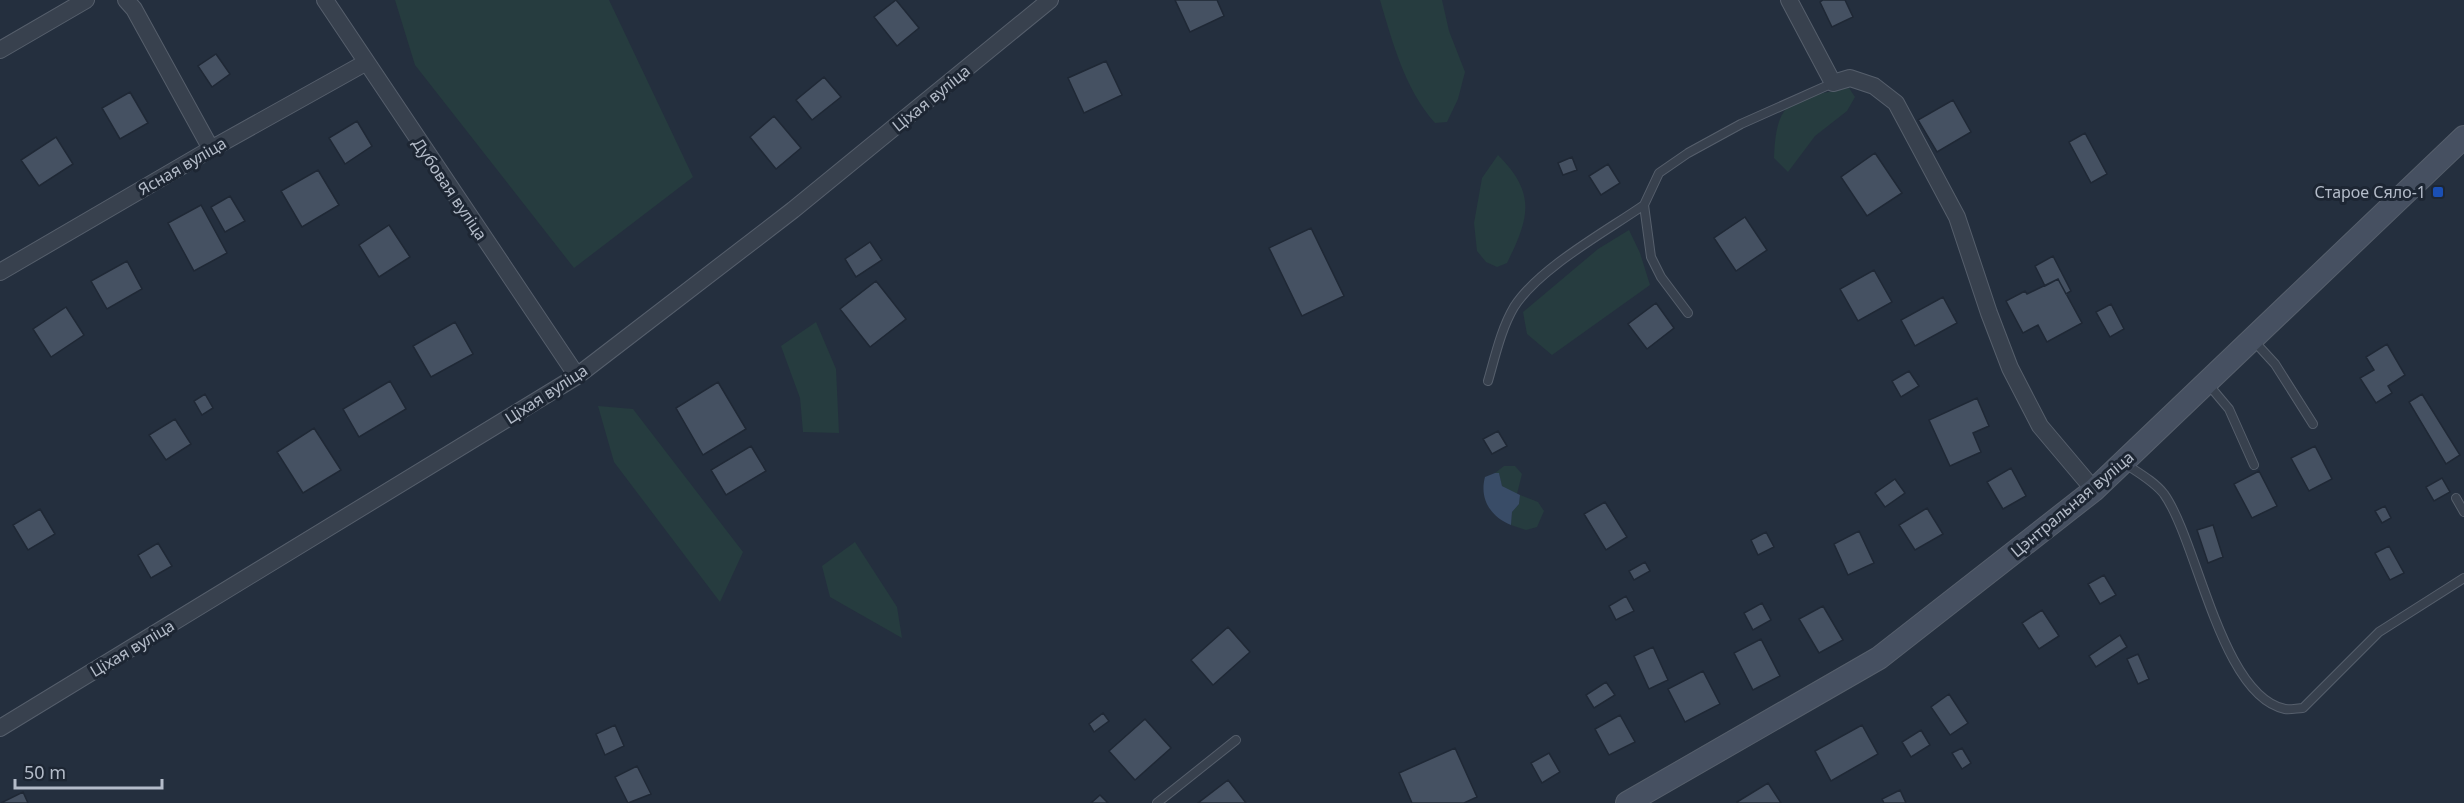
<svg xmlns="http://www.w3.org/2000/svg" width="2464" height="803" font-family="'Noto Sans',sans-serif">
<rect width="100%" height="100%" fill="#242f3e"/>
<path fill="#263c3f" d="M395,0H609L693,177L574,268L415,65Z
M1380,0H1442L1449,31L1465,72L1458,99L1447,122L1435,123C1405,89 1393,44 1380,0Z
M1849,88L1855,97L1847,111L1815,136L1788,172L1774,158C1776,96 1794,99 1849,88Z
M1498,155C1537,194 1529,218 1507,263L1497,267L1486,262L1477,251L1474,223L1482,178Z
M1629,230L1640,253L1650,285L1552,355L1527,334L1523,312L1598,249Z
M816,322L836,369L839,433L803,432L800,398L781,346Z
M598,406L633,409L743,552L720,602L614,462Z
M1504,466H1515L1522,474L1517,494L1502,486L1499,474L1495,473Z
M1520,495L1538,502L1544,511L1537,527L1526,530L1511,525L1512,512L1519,504Z
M855,542L897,607L902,638L830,597L822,566Z"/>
<path fill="#394c67" d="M1495,473H1499L1502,486L1520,495L1519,504L1512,512L1511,525C1491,517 1479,499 1485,477Z"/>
<path fill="#455162" stroke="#1f2835" stroke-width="1.5" d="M896,0L919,28L897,46L874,17Z
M1175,0H1217L1224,16L1190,32Z
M1823,0H1845L1853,17L1832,27L1820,2Z
M216,54L230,74L212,87L198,66Z
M1106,61L1122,95L1084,113L1068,78Z
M824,77L841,97L812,120L796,100Z
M130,92L148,123L120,139L102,108Z
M1953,100L1971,132L1937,152L1918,120Z
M774,116L801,148L776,169L750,137Z
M357,121L372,146L345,164L329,138Z
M2085,133L2107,174L2091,183L2069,142Z
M56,137L73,164L39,186L21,160Z
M1875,153L1902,193L1867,216L1841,177Z
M1572,157L1577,170L1563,175L1558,163Z
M1608,164L1620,183L1601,195L1589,176Z
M318,170L339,205L302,227L281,191Z
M230,196L245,221L225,232L211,207Z
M201,205L227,253L194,271L168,223Z
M1745,217L1767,250L1736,271L1714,238Z
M389,225L410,257L379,277L359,245Z
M1311,228L1344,296L1302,316L1269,248Z
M870,242L882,260L856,277L845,259Z
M2053,256L2071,291L2066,294L2058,279L2045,286L2035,266Z
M127,261L142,289L107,309L91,281Z
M1874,270L1892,302L1858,321L1840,289Z
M2058,279L2082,323L2047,342L2038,325L2023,333L2006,301L2025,291L2027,294Z
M876,281L906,319L870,347L840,309Z
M1943,297L1957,323L1915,346L1901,320Z
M1656,303L1674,328L1647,349L1628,324Z
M2111,304L2124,329L2110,337L2096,312Z
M66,307L84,335L51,357L33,329Z
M455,322L473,354L431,377L413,346Z
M2387,344L2405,375L2388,386L2392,393L2376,403L2360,378L2374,370L2366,357Z
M1909,371L1919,386L1901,397L1892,381Z
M390,381L406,409L359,437L343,409Z
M718,382L746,429L703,455L676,408Z
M205,394L213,408L202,415L194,401Z
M2422,394L2460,455L2446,464L2409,402Z
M1977,398L1989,426L1973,433L1981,452L1950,466L1929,420Z
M175,419L191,444L166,460L149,435Z
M314,428L341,470L303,493L277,452Z
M1498,431L1507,446L1492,454L1483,439Z
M751,446L766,471L726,495L711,470Z
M2315,446L2332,479L2309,491L2291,458Z
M2011,468L2026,496L2003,509L1987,482Z
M2259,471L2277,506L2252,518L2234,484Z
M2442,478L2450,492L2434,501L2426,487Z
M1895,479L1905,493L1885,507L1875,493Z
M1605,502L1627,537L1606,550L1584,514Z
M2385,506L2391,518L2382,523L2375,511Z
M1927,508L1943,534L1915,550L1899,525Z
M40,509L55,534L28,550L13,525Z
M2213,525L2223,557L2208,563L2197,530Z
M1859,531L1874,563L1848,575L1834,544Z
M1766,532L1774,547L1758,555L1751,540Z
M158,543L172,566L151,578L138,555Z
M2389,546L2404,573L2390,580L2375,553Z
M1645,562L1650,571L1634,580L1629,571Z
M2104,575L2116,595L2100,604L2088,584Z
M1626,596L1634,611L1616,620L1609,606Z
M1762,603L1771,620L1753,630L1744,613Z
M1823,606L1843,640L1819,653L1799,619Z
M2042,610L2059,636L2039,649L2022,623Z
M1228,627L1250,652L1213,685L1191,660Z
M2120,635L2127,647L2096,667L2089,656Z
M1761,639L1780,676L1753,690L1734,653Z
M1653,647L1668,680L1649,689L1634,656Z
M2138,654L2149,679L2138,684L2127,659Z
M1703,671L1720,704L1685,722L1668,689Z
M1606,682L1615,695L1594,708L1586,695Z
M1949,694L1968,723L1950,735L1931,707Z
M1103,713L1109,721L1094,732L1089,724Z
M1620,715L1635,742L1609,755L1595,729Z
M1145,719L1171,748L1135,780L1109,751Z
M615,725L624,746L605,755L596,734Z
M1862,725L1878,754L1831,781L1815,751Z
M1921,730L1930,745L1911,757L1902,742Z
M1455,748L1477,797L1464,803H1412L1399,773Z
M1962,748L1971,763L1962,769L1952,753Z
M1549,753L1560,772L1542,783L1531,763Z
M637,766L651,794L628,803L615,777Z
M1228,780L1246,803H1198Z
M1768,783L1781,803H1737V802Z
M1900,790L1906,803H1884L1882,799Z
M23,792L28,803H1Z
M1100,795L1108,803H1091Z"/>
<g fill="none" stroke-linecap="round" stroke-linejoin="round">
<g stroke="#565f6c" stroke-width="10">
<path id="lane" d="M1688,313L1661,277L1651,257L1644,205L1659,173L1688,153L1741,124L1833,83
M2253,340L2275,364L2313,424
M1488,381C1495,357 1501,329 1514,307C1539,268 1605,232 1644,205
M2208,384L2229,409L2254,465
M2124,463C2137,472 2154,481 2164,494C2198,542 2221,696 2285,709C2290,710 2298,708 2303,708L2379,632L2464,578
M2456,498L2464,512
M1157,803L1236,740"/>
</g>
<g stroke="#565f6c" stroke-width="18">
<path id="street" d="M126,0L134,9L211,149
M325,0L577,376
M1789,0L1833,83L1850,78L1874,86L1896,103L1957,217L1989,313L2010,368L2040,426L2094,490
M0,50L86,0
M0,272L211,149L365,63
M0,728L577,376L793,210L1050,0"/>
</g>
<g stroke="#565f6c" stroke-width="24">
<path id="secondary" d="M1627,803L1879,658L2094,490L2464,137"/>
</g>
<use href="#lane" stroke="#38414e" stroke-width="8"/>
<use href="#street" stroke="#38414e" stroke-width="16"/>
<use href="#secondary" stroke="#465061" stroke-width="22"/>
</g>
<rect fill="#1a4fb4" stroke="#1d2633" stroke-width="2" x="2432" y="186" width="12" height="12" rx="3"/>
<g text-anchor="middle" stroke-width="6" stroke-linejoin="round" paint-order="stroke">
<g font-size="16" fill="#b4bcc9" stroke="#1d2633">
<text transform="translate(931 98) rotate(-39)" y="6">Ціхая вуліца</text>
<text transform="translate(182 166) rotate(-30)" y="6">Ясная вуліца</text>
<text transform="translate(450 189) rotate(56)" y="6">Дубовая вуліца</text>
<text transform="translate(546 394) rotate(-33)" y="6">Ціхая вуліца</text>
<text transform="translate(2072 504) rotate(-40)" y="6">Цэнтральная вуліца</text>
<text transform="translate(132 648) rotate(-31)" y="6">Ціхая вуліца</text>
</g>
<g font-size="16" fill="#b4bcc9" stroke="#1d2633" text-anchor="end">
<text x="2426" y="198">Старое Сяло-1</text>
</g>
</g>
<path d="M15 779v9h147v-9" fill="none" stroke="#b4bcc9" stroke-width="3"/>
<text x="24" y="779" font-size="18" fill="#b4bcc9" stroke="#1d2633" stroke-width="4.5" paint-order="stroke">50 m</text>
</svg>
